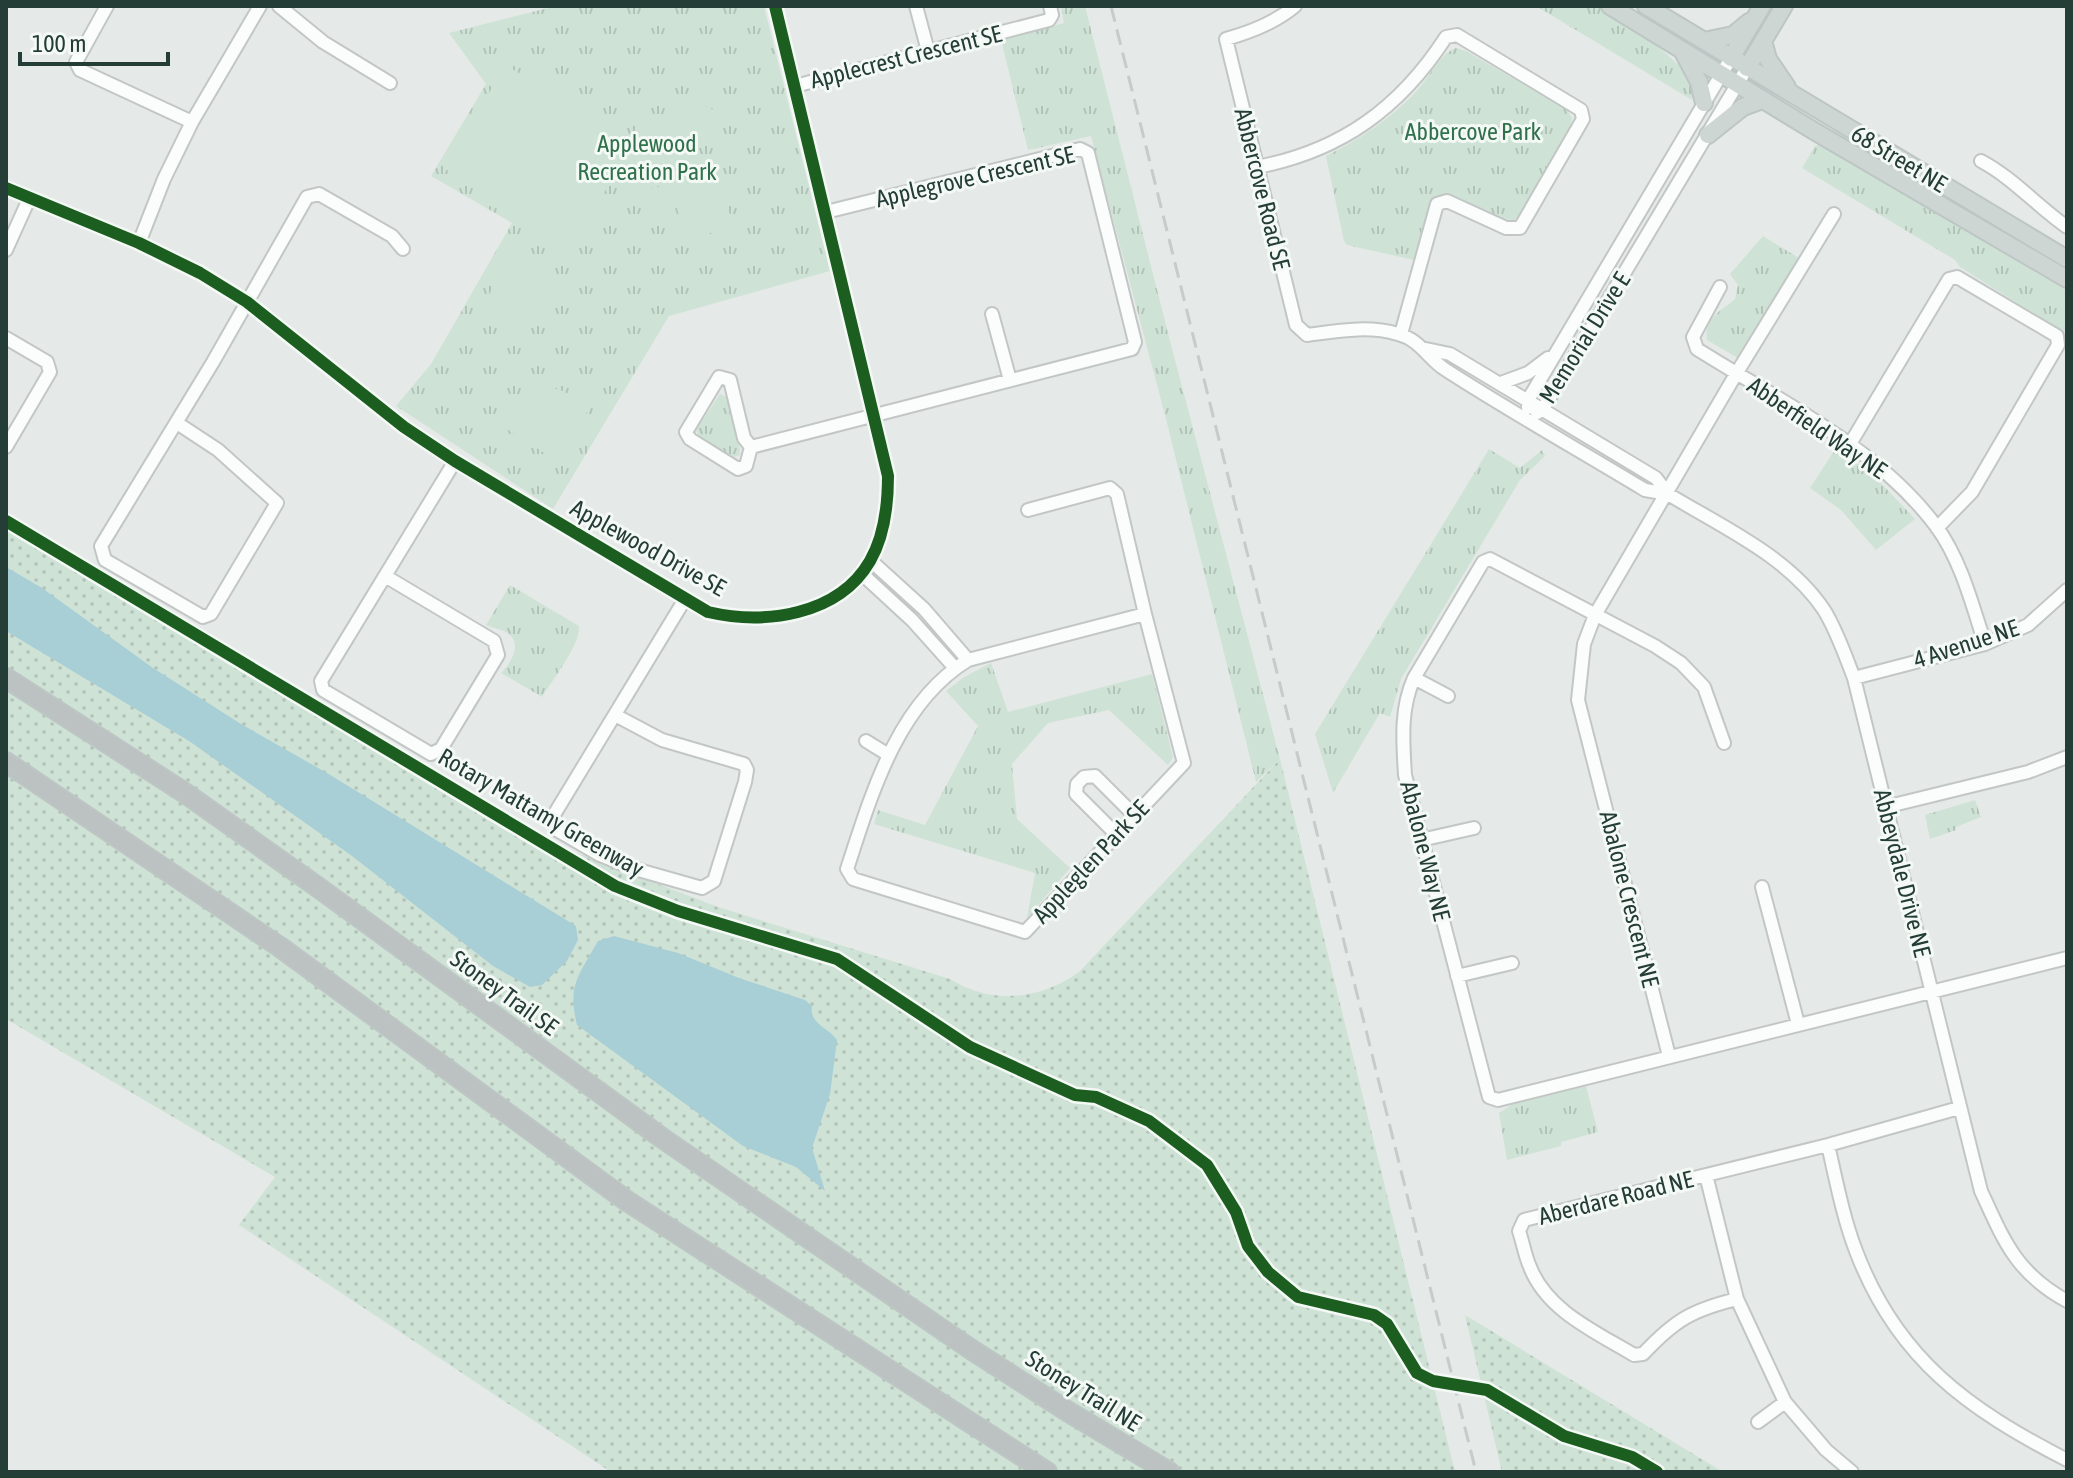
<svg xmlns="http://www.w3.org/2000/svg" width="2073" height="1478" font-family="'Asap Condensed',sans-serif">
<defs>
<pattern id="grass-dots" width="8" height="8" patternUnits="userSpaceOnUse" patternTransform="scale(2)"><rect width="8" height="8" fill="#cfe2d6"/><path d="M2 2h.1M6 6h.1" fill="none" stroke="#b2c3b8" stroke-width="1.8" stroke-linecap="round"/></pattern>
<pattern id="park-tufts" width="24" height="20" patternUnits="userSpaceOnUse" patternTransform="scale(2)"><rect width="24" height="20" fill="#cfe2d6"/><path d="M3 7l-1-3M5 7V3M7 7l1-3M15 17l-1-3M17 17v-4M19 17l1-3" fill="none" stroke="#b2c3b8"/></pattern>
</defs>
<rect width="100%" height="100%" fill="#e5eae8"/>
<path fill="url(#grass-dots)" d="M6,514L567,849L718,907L950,979C991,1005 1040,1000 1079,972L1280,759L1455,1472H611L239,1225L275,1177L6,1019Z
M1465,1315L1723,1472H1502Z"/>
<path fill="url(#park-tufts)" d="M556,6H764L830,271L669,316L553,509L396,406L431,364L512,223L431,176L486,84L449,33Z
M1061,6H1085L1169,337L1280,759L1256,782L1165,415L1091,136L1028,150L1001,40L1064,23Z
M1536,6C1552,6 1585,2 1599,7C1617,14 1679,60 1688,76C1693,84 1694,91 1692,100Z
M1456,48L1466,51L1567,110L1572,118L1570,128L1519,216L1514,220L1501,219L1448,194C1438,195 1434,197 1429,206L1414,260L1347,245L1344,241L1326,156C1359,140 1388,120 1414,94C1428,80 1439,54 1456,48Z
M1822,144L2067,291V331L2063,332L1960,267L1955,260L1802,168L1815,146Z
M1763,236L1799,258L1738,358L1707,340C1704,318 1720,312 1735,299L1738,285L1730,274Z
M720,394L727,397L740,449V455L734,457L700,438L696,430Z
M1836,448L1876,478L1915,519L1876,550L1841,510L1810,488Z
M1489,449L1520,468L1542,450L1545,456L1520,480L1401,679L1390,717L1380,713L1333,793L1315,734Z
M510,585L579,626C581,644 552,681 542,697L501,673C511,663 524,643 506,632C500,629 492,628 486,625Z
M991,663L1008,712L1152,674L1173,757L1168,765L1109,710L1048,723L1012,764L1017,819L1070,868L1027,918L1035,873L874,824L878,810L925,825L978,726L946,691L964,677Z
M1975,800L1981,817L1956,827V830L1930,839L1925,815Z
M1586,1086L1598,1132L1561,1142V1146L1507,1160L1499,1113L1516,1102Z"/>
<path fill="#cfe2d6" d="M505,65L635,140L574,244L445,169Z
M703,105L714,110L720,131L713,141L651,155L639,148L635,130L641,119Z
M719,171L733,227L685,240L677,208L655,212L649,189Z
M516,253L567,282C540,331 533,333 483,306L510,255Z
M550,387L563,391L590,407L560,457L554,459L505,428C519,406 522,392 550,387Z"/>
<path fill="#a8ced6" d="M6,567L42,588L153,668L241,724L327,773L576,926L578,940L567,961L542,985L530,987L493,966L352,856L189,741L6,631Z
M614,936L678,953L739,978L805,1000L812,1006C809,1024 828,1027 837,1040L830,1094L812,1148L825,1191L796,1167L743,1146L577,1025C567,985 579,975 598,941Z"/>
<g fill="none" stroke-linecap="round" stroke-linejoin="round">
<g stroke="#c2c7c5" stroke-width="16">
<path id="minor" d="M107,6L76,62L80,70L192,122L260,6
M279,6L323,42L390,83
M916,6L928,51
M1295,6C1275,23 1251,32 1226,39L1296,325L1307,335C1337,331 1368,325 1398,334C1421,340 1428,359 1446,370C1511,412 1579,450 1645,490L1668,494
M795,86L1049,20L1052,15L1050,6
M1981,161C2013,178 2037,206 2067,227
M1257,167C1341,151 1400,108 1446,37L1457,35L1581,110L1583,119L1520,228H1506L1447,201L1437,204L1401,334
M6,188L139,243L200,273L247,302L404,427L455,461L708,612C764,625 838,616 870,561C885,535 888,504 888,476L775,6
M139,243L164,179L192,122
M6,250L29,199
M1720,287L1693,337L1697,349C1779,401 1876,446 1936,526C1961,560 1972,604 1985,644
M992,314L1010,380
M6,338L47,362L50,372L6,447
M1426,349L1450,354L1656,478L1668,494C1722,527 1788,556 1824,610C1837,631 1845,655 1854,678L1981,1191C2004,1241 2016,1273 2067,1301
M719,377L730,380L744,438L751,447L746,466L738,469L690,439L686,432Z
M1501,383L1528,373L1548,358
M1528,408V400L1731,58
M1537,413L1543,409L1747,68
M177,423L218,450L277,503L211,614L203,617L105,560L101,546L213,362L307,197L319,194L392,236L403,249
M1850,444L1949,279L1957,277L2057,336L2058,345L1972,492L1937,528
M751,447L1132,349L1135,342L1088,153L1080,149L826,212
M1028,510L1110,488L1117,494L1145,614L1184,763L1025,932L853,879L847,869C871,796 897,703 968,660L1145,614
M870,560L924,609L968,660
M861,573L912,620L955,668
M385,576L494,641L498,655L441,749L431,754L323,690L321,681L455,461
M1414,678L1448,696
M1854,678L1985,644L2028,625L2067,590
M615,715L662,740L744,764L747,770L745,782L714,881L702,888L635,869L600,855L557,830L552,818L685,599
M866,741L887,754
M1724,743L1704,687L1681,663L1655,646L1490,559L1483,562L1414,678C1400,709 1403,742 1405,775L1489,1097L1498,1100L2067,958
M1885,807L2028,772L2067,757
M1115,833L1076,794L1077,784L1084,777L1095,776L1134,815
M1421,840L1474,828
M1762,887L1798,1024
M1457,976L1512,963
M1669,1056L1578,700L1584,644L1595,615L1736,374L1834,214
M1828,1145C1836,1180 1843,1217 1856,1251C1897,1359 1968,1409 2067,1460
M1706,1175L1737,1299L1785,1402L1826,1450L1852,1472
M1737,1299C1692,1310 1675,1320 1643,1354L1634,1355C1596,1332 1547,1311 1530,1267C1525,1256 1523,1243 1519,1231L1524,1220L1828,1145L1959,1108
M1758,1422L1785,1402"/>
</g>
<g stroke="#bdc6c4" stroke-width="20">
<path id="major" d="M1610,6L1814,131L2067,279
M1646,6L2067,259
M1704,41L1733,35L1749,22
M1763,41L1768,59L1787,87
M1683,52L1699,82L1704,103
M1731,58L1762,6
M1747,68L1784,6
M1708,135L1743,107L1762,100"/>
</g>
<g stroke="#bdc6c4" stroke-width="22">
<path id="highway" d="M6,678L185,793L319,888L662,1138L972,1350L1067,1411L1169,1472
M6,762L280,947L627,1201L1047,1472"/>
</g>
<use href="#minor" stroke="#fbfcfc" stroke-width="12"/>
<use href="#major" stroke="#ced6d4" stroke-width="16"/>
<use href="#highway" stroke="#bbc2c1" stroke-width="18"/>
<path stroke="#c7cbca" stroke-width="3" stroke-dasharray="16 8" stroke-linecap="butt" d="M1111,6L1476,1472"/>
<g stroke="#f4f9f6" stroke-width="17">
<path id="cycleway" d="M6,188L139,243L200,273L247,302L404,427L455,461L708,612C764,625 838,616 870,561C885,535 888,504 888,476L775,6
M6,521L615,886L678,911L837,959L970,1047L1075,1095L1096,1097L1149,1121L1207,1165L1236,1212L1248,1246L1268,1272L1298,1297L1374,1315L1387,1324L1417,1373L1433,1381L1487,1390L1564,1436L1632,1457L1657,1472"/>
</g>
<use href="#cycleway" stroke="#1b5e20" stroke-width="12"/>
</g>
<g text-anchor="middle" stroke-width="6" stroke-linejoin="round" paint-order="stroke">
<g font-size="24" fill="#243d37" stroke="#f4f9f6">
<text transform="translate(906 57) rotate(-14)" y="8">Applecrest Crescent SE</text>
<text transform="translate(1899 159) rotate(31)" y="8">68 Street NE</text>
<text transform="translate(975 177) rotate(-13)" y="8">Applegrove Crescent SE</text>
<text transform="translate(1262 189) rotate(76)" y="8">Abbercove Road SE</text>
<text transform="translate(1585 338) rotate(-58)" y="8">Memorial Drive E</text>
<text transform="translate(1817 428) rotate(34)" y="8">Abberfield Way NE</text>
<text transform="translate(648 548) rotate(29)" y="8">Applewood Drive SE</text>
<text transform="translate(1966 644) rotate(-18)" y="8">4 Avenue NE</text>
<text transform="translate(541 813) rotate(30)" y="8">Rotary Mattamy Greenway</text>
<text transform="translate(1425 851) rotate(76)" y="8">Abalone Way NE</text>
<text transform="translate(1091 862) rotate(-47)" y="8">Appleglen Park SE</text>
<text transform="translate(1902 873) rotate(76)" y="8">Abbeydale Drive NE</text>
<text transform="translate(1629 899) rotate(76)" y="8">Abalone Crescent NE</text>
<text transform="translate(504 993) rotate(36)" y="8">Stoney Trail SE</text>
<text transform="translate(1616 1198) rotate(-14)" y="8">Aberdare Road NE</text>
<text transform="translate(1083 1391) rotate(32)" y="8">Stoney Trail NE</text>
</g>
<g font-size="24" fill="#30714c" stroke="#f4f9f6">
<text x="1473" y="140">Abbercove Park</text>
<text x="647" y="152">Applewood<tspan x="647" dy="28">Recreation Park</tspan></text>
</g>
</g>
<rect width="2073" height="1478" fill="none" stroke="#243d37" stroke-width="16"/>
<path d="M20 52v12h148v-12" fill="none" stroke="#243d37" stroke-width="4"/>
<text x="32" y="52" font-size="24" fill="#243d37" stroke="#f4f9f6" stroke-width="6" paint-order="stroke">100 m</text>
</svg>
